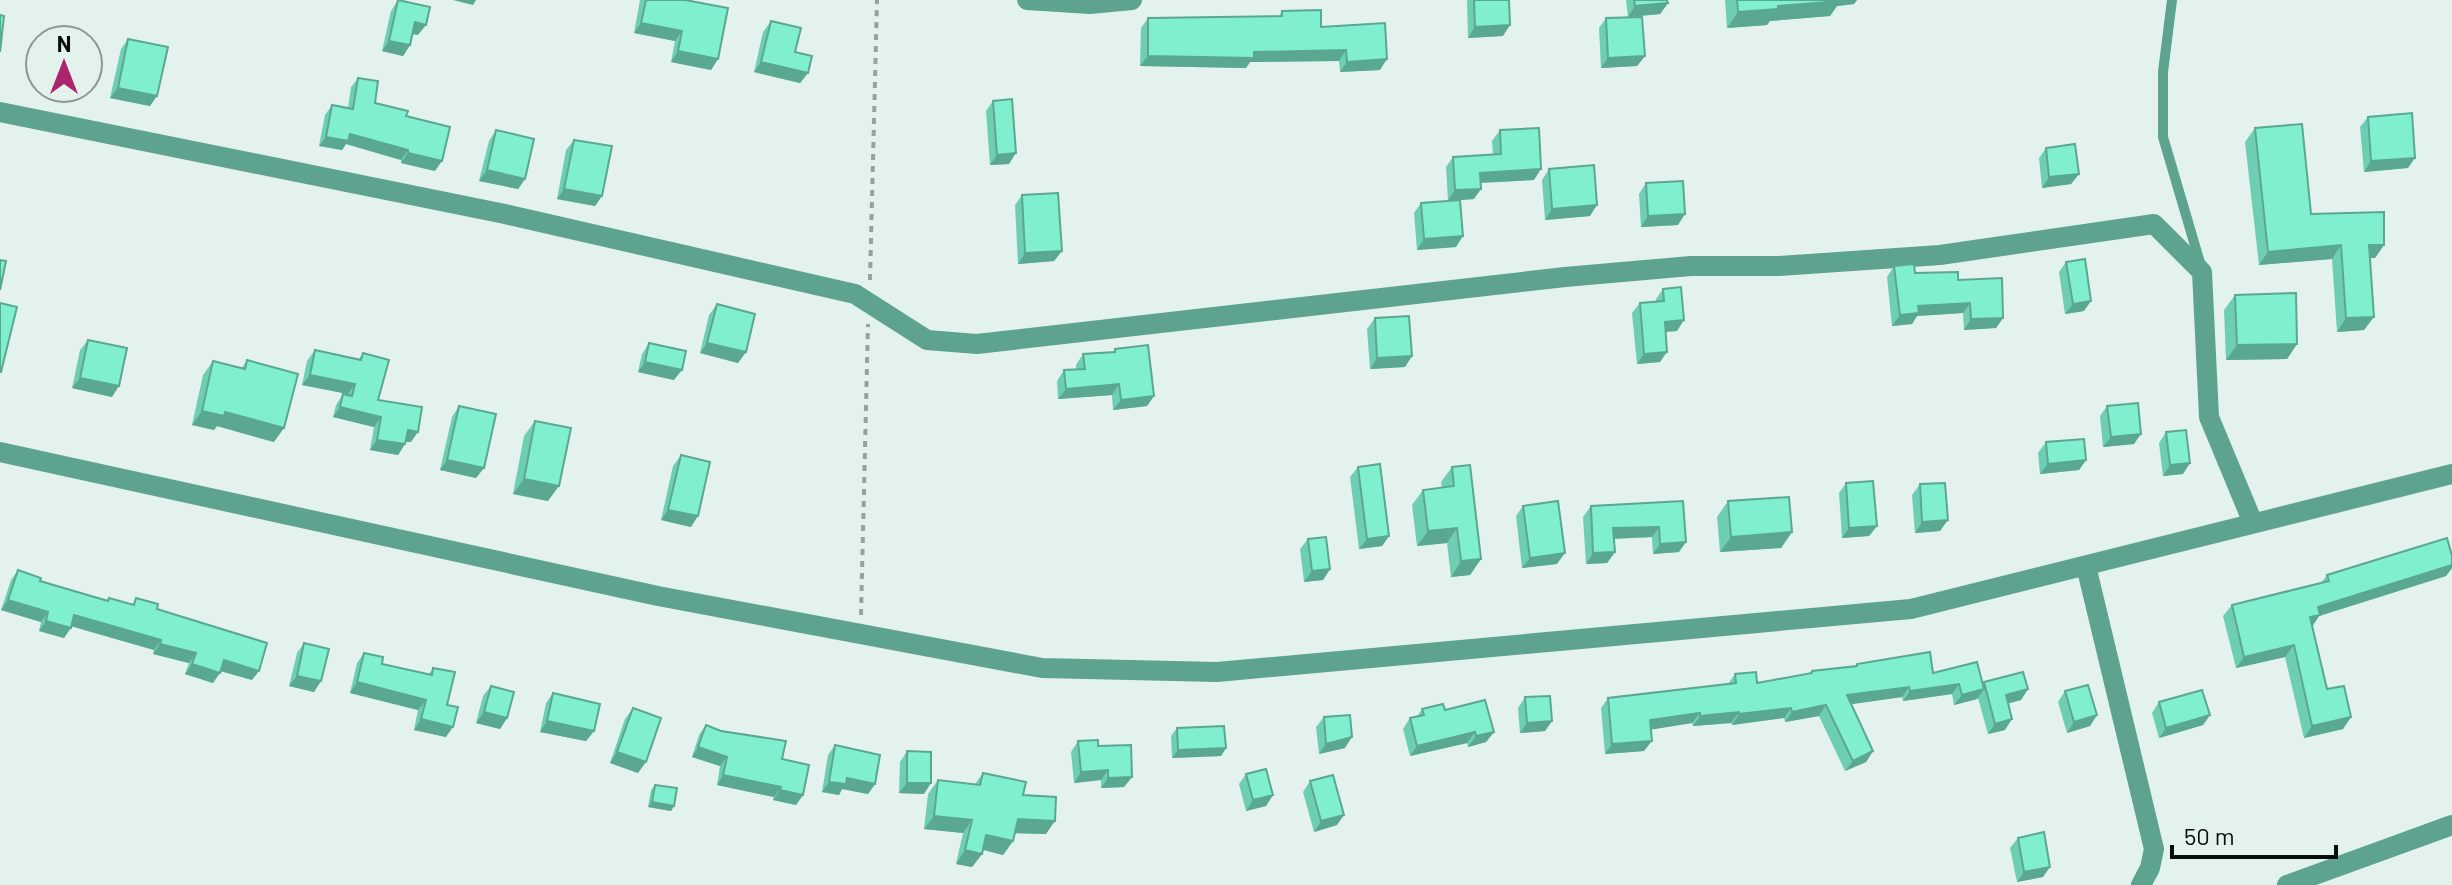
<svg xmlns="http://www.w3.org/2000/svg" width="2452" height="885" font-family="Barlow,sans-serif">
<rect width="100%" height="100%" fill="#e4f2ed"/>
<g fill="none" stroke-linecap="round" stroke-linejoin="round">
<path stroke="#97a19d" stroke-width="4" stroke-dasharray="6 6" stroke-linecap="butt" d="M870,280L877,0
M861,615L868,324"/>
<path stroke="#5da38f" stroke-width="10" d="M2172,0L2163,72V137L2201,266"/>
<path stroke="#5da38f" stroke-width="20" d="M1027,0L1090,4L1132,0
M0,112L505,214L855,294L927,340L977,344L1565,277L1691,266H1779L1940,255L2154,224L2202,272L2209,417L2253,523
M0,452L658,596L1042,668L1217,672L1911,609L2452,474
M2086,566L2154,849L2150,868L2141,885
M2287,885L2452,825"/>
</g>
<path fill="#6eceb3" d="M398,0L418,35L413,34L410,45L403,56L382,51L391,11Z
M640,0H685L718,59L711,70L671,62L675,41L634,33Z
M1467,0H1474L1503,36L1468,38Z
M1626,0H1667L1668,3L1660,14L1628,17Z
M1725,0H1857L1854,4L1837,6L1830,16L1770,21L1767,25L1727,28Z
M1282,11L1321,27L1380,70L1340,72L1339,61L1250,62L1246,68L1140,66L1141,28L1148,18L1279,16Z
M1606,18L1645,56L1637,66L1601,68L1599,28Z
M771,21L795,52L808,73L800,83L754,72L763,32Z
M128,39L150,106L110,98L121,49Z
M358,78L375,103L406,116L435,171L401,163V160L346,144L342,150L319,146L325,115L332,105L348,108L351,87Z
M993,101L1009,164L990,165L986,111Z
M2368,117L2408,168L2364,172L2360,127Z
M2255,128L2311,214L2384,245L2375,258H2370L2364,330L2337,332L2332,259L2259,265L2245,142Z
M496,130L525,179L518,189L479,181L489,141Z
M1500,130L1534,180L1481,183L1474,199L1460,200L1456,247L1417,250L1414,213L1421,203L1448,201L1446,167L1453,157L1493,154L1492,141Z
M574,140L602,196L595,206L557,199L566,150Z
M2046,148L2079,174L2071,184L2042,188L2039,158Z
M1549,169L1590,216L1545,220L1542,180Z
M1646,183L1678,225L1641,227L1639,194Z
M1022,195L1062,251L1054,261L1018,264L1015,205Z
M2066,262L2084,311L2065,314L2059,272Z
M1894,266L1915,273L1958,280L2003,318L1996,328L1964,330L1963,313L1917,316L1912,324L1892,326L1887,277Z
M1663,289L1677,331L1666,332L1660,362L1637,364L1632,313L1640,303L1656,302V299Z
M2235,295L2297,344L2287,359L2226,360L2224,310Z
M717,304L746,352L738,363L700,353L709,315Z
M1375,318L1412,356L1405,367L1370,369L1367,329Z
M88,340L112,397L72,388L80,350Z
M649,343L674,380L638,372L642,354Z
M1115,349L1154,396L1147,406L1113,410L1112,395L1058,399L1057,381L1064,370L1076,369V365L1083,354L1113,352Z
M315,350L359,359L363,353L378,400L411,442H406L405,444L398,455L370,450L374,427L333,417L336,405L343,394H348L302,385L307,361Z
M247,360L274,442L217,426L214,430L192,425L203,375L213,361L242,368Z
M459,406L476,478L440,470L452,417Z
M2107,406L2134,444L2103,447L2100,416Z
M535,421L548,501L513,494L524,436Z
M2166,432L2183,474L2163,476L2159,443Z
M2046,442L2086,460L2079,470L2040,474L2038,453Z
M681,455L691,527L661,520L673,466Z
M1358,467L1389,536L1382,546L1359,549L1350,477Z
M1452,467L1481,559L1470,575L1451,577L1447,543L1417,546L1412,505L1423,490L1442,488L1441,482Z
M1846,483L1877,526L1869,536L1842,538L1839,493Z
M1920,484L1940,531L1915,533L1912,495Z
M1683,501L1679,552L1653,554L1652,537L1614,539L1615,552L1607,563L1586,564L1583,517L1591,506Z
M1728,501L1792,532L1781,548L1720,552L1717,517Z
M1523,506L1557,564L1522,568L1516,516Z
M1308,539L1330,569L1323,580L1304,582L1300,549Z
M2452,556V568L2446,576L2319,616L2312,626L2327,689L2351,717L2343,729L2304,738L2285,657L2236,668L2223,616L2232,605L2321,583L2327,575Z
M18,570L40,581L107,600L109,598L132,605L136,598L157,609L252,680L220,671L213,683L185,674L189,663L153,654L154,650L71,626L64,638L39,631L41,622L1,610L11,580Z
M304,643L321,681L314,692L289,686L297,653Z
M364,653L382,664L429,674L433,668L447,705L446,737L414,730L418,710L350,693L357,663Z
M1857,664L1933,673L1983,683L1984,682L2028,689L2021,700L2008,703L2005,730L1988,734L1978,698L1977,699L1954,705L1952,694L1903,701L1902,697L1851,704L1873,751L1866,762L1845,771L1819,716L1785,722L1784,718L1732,725L1731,723L1693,726L1692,723L1651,729L1644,751L1605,754L1601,708L1608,698L1728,684L1735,674L1757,683L1810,673L1812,671L1855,666Z
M491,686L507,718L500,729L476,723L483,696Z
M2065,691L2097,715L2090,726L2067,733L2058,702Z
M553,693L594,731L586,741L540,732L546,703Z
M1525,697L1552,721L1545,731L1520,733L1518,708Z
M2159,702L2210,715L2203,725L2159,738L2152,713Z
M633,708L638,773L610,763L625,719Z
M1422,709L1445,710L1494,732L1486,742L1468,747L1467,743L1410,756L1403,729L1410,718L1417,717Z
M1324,717L1345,748L1319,754L1316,727Z
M706,725L721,731L782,759L803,795L796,805L773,800L774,797L717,785L720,766L692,757L699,735Z
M1177,728L1226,748L1221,756L1172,758L1171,736Z
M1078,741L1098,746L1132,777L1124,787L1101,788V780L1074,783L1071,752Z
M835,745L875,784L868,794L842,789L839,795L822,792L828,755Z
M907,751L924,794L899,793L900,762Z
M983,773L1023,795L1046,834L1015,833L1013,841L1003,855L983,850L982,854L972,867L956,864L963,833L924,829L928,794L938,780L975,784Z
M1246,774L1273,795L1266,806L1246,811L1239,784Z
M1310,781L1337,825L1314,832L1303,792Z
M655,785L674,806L671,811L648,807L651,790Z
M2018,838L2043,877L2017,882L2010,848Z"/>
<path fill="#5aa792" d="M453,0H476L473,5Z
M1834,0H1857L1854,4L1837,6L1830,16L1770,21L1767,25L1727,28L1738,12L1778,6Z
M1668,3L1660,14L1628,17L1635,6Z
M415,22L426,25L418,35L408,33Z
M641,23L682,31L675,41L634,33Z
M1510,25L1503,36L1468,38L1475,27Z
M389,41L410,45L403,56L382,51Z
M1346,50L1339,61L1250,62L1246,68L1140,66L1148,56Z
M678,51L718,59L711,70L671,62Z
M1645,56L1637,66L1601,68L1608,58Z
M1387,59L1380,70L1340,72L1347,62Z
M761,62L808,73L800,83L754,72Z
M118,88L157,96L150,106L110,98Z
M350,134L408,150L401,160L346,144L342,150L319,146L326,137Z
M408,153L442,161L435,171L401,163Z
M1016,153L1009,164L990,165L997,155Z
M2415,158L2408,168L2364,172L2371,161Z
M1541,169L1534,180L1473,183L1480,173Z
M487,170L525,179L518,189L479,181Z
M2079,174L2071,184L2042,188L2049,177Z
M564,189L602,196L595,206L557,199Z
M1481,189L1474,199L1448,201L1455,190Z
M1597,205L1590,216L1545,220L1552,209Z
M1685,214L1678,225L1641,227L1648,216Z
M1463,236L1456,247L1417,250L1424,239Z
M2341,245L2332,259L2259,265L2268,252Z
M2369,245H2384L2375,258H2360Z
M1062,251L1054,261L1018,264L1025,253Z
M2091,301L2084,311L2065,314L2073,304Z
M1970,303L1963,313L1917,316L1912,324L1892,326L1900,315L1918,306Z
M2374,317L2364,330L2337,332L2346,318Z
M2003,318L1996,328L1964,330L1971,319Z
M1684,320L1677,331L1658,332L1665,322Z
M707,343L746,352L738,363L700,353Z
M2297,344L2287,359L2226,360L2237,345Z
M1667,352L1660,362L1637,364L1644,354Z
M1412,356L1405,367L1370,369L1377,358Z
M645,362L682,370L674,380L638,372Z
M310,375L355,384L348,394L302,385Z
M80,378L119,386L112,397L72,388Z
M1119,384L1112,395L1058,399L1066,389Z
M1154,396L1147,406L1113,410L1121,400Z
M340,407L381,417L374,427L333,417Z
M202,411L225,412L284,428L274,442L217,426L214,430L192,425Z
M408,430L418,432L411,442L400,441Z
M2141,434L2134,444L2103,447L2111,437Z
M377,440L405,444L398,455L370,450Z
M447,460L484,468L476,478L440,470Z
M2086,460L2079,470L2040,474L2048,464Z
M2190,463L2183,474L2163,476L2170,465Z
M524,479L559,486L548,501L513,494Z
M668,510L698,516L691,527L661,520Z
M1948,520L1940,531L1915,533L1922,522Z
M1877,526L1869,536L1842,538L1849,528Z
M1659,527L1652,537L1606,539L1613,528Z
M1457,528L1447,543L1417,546L1428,531Z
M1792,532L1781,548L1720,552L1731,537Z
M1389,536L1382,546L1359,549L1367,539Z
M1686,542L1679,552L1653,554L1660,544Z
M1615,552L1607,563L1586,564L1593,553Z
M1565,553L1557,564L1522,568L1530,558Z
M1481,559L1470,575L1451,577L1461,561Z
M2452,565V568L2446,576L2319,616L2312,627L2302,629L2318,607Z
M1330,569L1323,580L1304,582L1312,571Z
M8,600L48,612L41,622L1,610Z
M74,615L161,640L154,650L67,625Z
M46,621L71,628L64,638L39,631Z
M160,644L196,653L189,663L153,654Z
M2294,645L2285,657L2236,668L2244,657Z
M224,660L259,671L252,680L217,670Z
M192,664L220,673L213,683L185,674Z
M297,676L321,681L314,692L289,686Z
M357,682L426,700L418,710L350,693Z
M1959,684L1952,694L1903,701L1910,691Z
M1909,687L1902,697L1839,706L1847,695Z
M1984,689L1977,699L1954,705L1962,695Z
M2028,689L2021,700L1999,706L2006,695Z
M1826,705L1819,716L1785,722L1792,712Z
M1791,708L1784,718L1732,725L1739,714Z
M484,712L507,718L500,729L476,723Z
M1739,712L1731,723L1693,726L1700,716Z
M1700,713L1692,723L1643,731L1650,720Z
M2097,715L2090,726L2067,733L2074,722Z
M2210,715L2203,725L2159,738L2166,728Z
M2351,717L2343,729L2304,738L2312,726Z
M421,719L453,727L446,737L414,730Z
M2012,719L2005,730L1988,734L1995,724Z
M547,721L594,731L586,741L540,732Z
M1552,721L1545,731L1520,733L1527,723Z
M1475,732L1467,743L1410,756L1417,746Z
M1494,732L1486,742L1468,747L1476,736Z
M1352,737L1345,748L1319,754L1326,744Z
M1652,741L1644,751L1605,754L1612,744Z
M698,747L727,757L720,766L692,757Z
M1226,748L1221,756L1172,758L1178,750Z
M1873,751L1866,762L1845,771L1853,761Z
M617,752L646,762L638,773L610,763Z
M1108,770L1101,780L1074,783L1081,772Z
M723,775L781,787L774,797L717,785Z
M1132,777L1124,787L1101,788L1108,778Z
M847,778L875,784L868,794L842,789L839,795L822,792L829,782Z
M907,783H931L924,794L899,793Z
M780,790L803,795L796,805L773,800Z
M1273,795L1266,806L1246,811L1253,800Z
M652,802L674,806L671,811L648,807Z
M1344,815L1337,825L1314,832L1321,821Z
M934,816L972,820L963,833L924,829Z
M1018,819L1055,821L1046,834L1008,833Z
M986,835L1013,841L1003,855L977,848Z
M965,850L982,854L972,867L956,864Z
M2050,867L2043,877L2017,882L2024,872Z"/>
<path fill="#80efd0" stroke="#5aa792" stroke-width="2" d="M398,0L430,7L426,25L415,22L410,45L389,41Z
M646,0H685L728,8L718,59L678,51L682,31L641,23Z
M1474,0H1509L1510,25L1475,27Z
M1634,0H1667L1668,3L1635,6Z
M1737,0H1841V1L1778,6V9L1738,12Z
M1321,10V27L1385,23L1387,59L1347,62L1346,50L1254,52V58L1148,56V18L1282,16V11Z
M0,15L4,16L0,52Z
M1642,17L1645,56L1608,58L1606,18Z
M771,21L801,28L795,52L812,56L808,73L761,62Z
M128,39L168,47L157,96L118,88Z
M358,78L378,81L375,103L408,111L406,116L450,127L442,161L408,153V150L350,134L348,141L326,137L332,105L353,109Z
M1012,99L1016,153L997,155L993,101Z
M2412,113L2415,158L2371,161L2368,117Z
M2302,124L2311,214L2384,212V245H2369L2374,317L2346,318L2341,245L2268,252L2255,128Z
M1539,128L1541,169L1480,173L1481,189L1455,190L1453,157L1501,154L1500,130Z
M496,130L534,139L525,179L487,170Z
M574,140L612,146L602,196L564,189Z
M2075,144L2079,174L2049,177L2046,148Z
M1594,165L1597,205L1552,209L1549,169Z
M1683,181L1685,214L1648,216L1646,183Z
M1058,193L1062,251L1025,253L1022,195Z
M1460,200L1463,236L1424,239L1421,203Z
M2085,259L2091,301L2073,304L2066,262Z
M0,260L6,261L0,290Z
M1914,264L1915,273L1958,272V280L2002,278L2003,318L1971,319L1970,303L1918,306L1919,313L1900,315L1894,266Z
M1681,287L1684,320L1665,322L1667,352L1644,354L1640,303L1664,301L1663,289Z
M2296,293L2297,344L2237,345L2235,295Z
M0,303L17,307L1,372H0Z
M717,304L755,314L746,352L707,343Z
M1409,316L1412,356L1377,358L1375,318Z
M88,340L127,348L119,386L80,378Z
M649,343L686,351L682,370L645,362Z
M1148,345L1154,396L1121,400L1119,384L1066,389L1064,370L1085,369L1083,354L1115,352V349Z
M315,350L361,360L363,353L389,360L378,400L422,407L418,432L408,430L405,444L377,440L381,417L340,407L343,394L352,396L355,384L310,375Z
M247,360L298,374L284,428L225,412L224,416L202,411L213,361L245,369Z
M2138,403L2141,434L2111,437L2107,406Z
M459,406L496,414L484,468L447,460Z
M535,421L571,428L559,486L524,479Z
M2186,430L2190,463L2170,465L2166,432Z
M2084,439L2086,460L2048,464L2046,442Z
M681,455L710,462L698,516L668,510Z
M1380,464L1389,536L1367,539L1358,467Z
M1470,465L1481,559L1461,561L1457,528L1428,531L1423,490L1454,486L1452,467Z
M1873,481L1877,526L1849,528L1846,483Z
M1945,483L1948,520L1922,522L1920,484Z
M1789,497L1792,532L1731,537L1728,501Z
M1558,501L1565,553L1530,558L1523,506Z
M1683,501L1686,542L1660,544L1659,527L1613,528L1615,552L1593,553L1591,506Z
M1326,537L1330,569L1312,571L1308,539Z
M2447,538L2452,556V565L2318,607L2320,615L2310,617L2327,689L2344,686L2351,717L2312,726L2294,645L2244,657L2232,605L2329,581L2327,575Z
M18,570L41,578L40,581L108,601L109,598L134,605L136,598L158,604L157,609L267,643L259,671L224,660L220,673L192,664L196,653L160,644L161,640L74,615L71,628L46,621L48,612L8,600Z
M304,643L329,649L321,681L297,676Z
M1930,652L1933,673L1977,662L1984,689L1962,695L1959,684L1910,691L1909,687L1847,695L1873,751L1853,761L1826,705L1792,712L1791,708L1739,714V712L1700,716V713L1650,720L1652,741L1612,744L1608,698L1736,683L1735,674L1756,672L1757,683L1812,673V671L1857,666V664Z
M364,653L383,657L382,664L432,675L433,668L455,672L447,705L458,707L453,727L421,719L426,700L357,682Z
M2023,672L2028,689L2006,695L2012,719L1995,724L1984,682Z
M2088,685L2097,715L2074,722L2065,691Z
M491,686L514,692L507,718L484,712Z
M2202,690L2210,715L2166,728L2159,702Z
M553,693L600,704L594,731L547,721Z
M1550,696L1552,721L1527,723L1525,697Z
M1485,700L1494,732L1476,736L1475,732L1417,746L1410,718L1424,715L1422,709L1443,704L1445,710Z
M633,708L661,718L646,762L617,752Z
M1350,715L1352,737L1326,744L1324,717Z
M706,725L721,731L786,741L782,759L809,765L803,795L780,790L781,787L723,775L727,757L698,747Z
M1224,726L1226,748L1178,750L1177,728Z
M1098,740V746L1131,745L1132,777L1108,778V770L1081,772L1078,741Z
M835,745L880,755L875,784L847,778L846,784L829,782Z
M907,751L931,752V783H907Z
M1266,769L1273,795L1253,800L1246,774Z
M983,773L1026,782L1023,795L1056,797L1055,821L1018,819L1013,841L986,835L982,854L965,850L972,820L934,816L938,780L980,785Z
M1333,775L1344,815L1321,821L1310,781Z
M655,785L677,788L674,806L652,802Z
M2044,832L2050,867L2024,872L2018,838Z"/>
<g transform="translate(64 64)"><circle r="38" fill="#e4f2ed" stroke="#8c9693" stroke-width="2"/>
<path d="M0-6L14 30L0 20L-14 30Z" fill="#ab256c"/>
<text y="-12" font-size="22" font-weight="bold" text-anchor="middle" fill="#080d0b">N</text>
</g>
<path d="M2172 845v12h164v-12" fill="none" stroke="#080d0b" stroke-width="4"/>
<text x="2184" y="845" font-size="24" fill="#080d0b" stroke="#e4f2ed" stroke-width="6" paint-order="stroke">50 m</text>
</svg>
